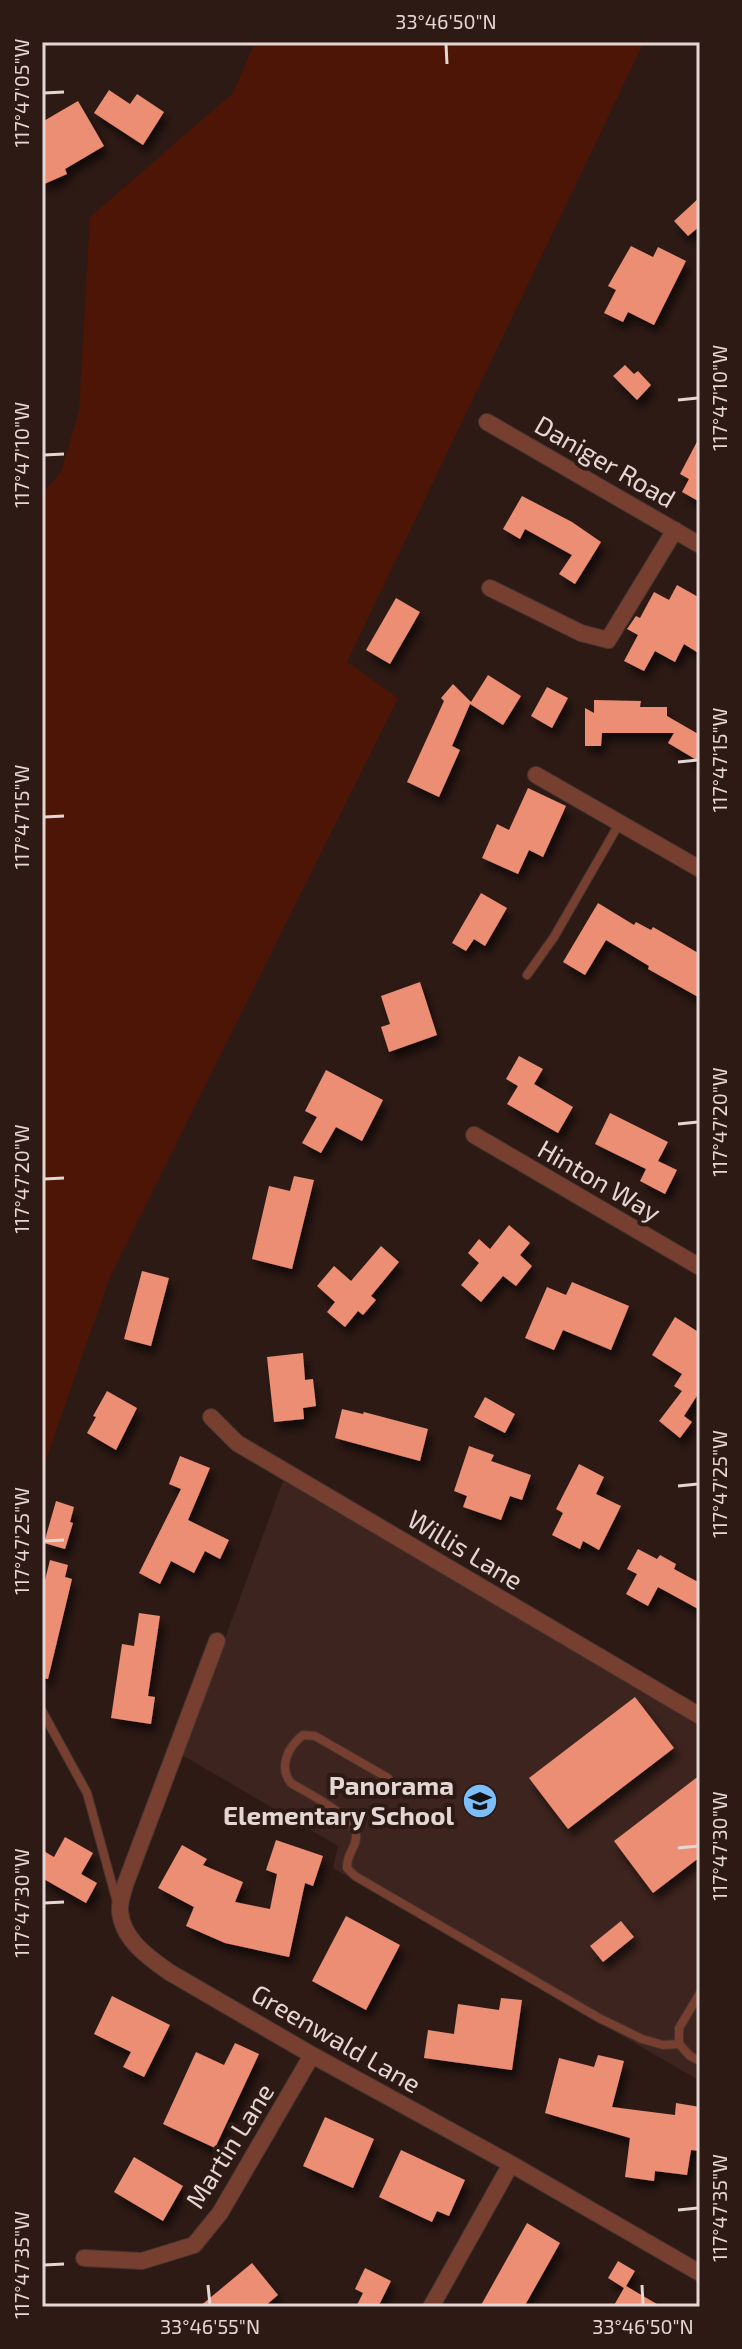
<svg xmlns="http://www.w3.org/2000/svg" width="742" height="2349" font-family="'Exo 2',sans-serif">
<defs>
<filter id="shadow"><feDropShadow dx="4.5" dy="8" stdDeviation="4" flood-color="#0009"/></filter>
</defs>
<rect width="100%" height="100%" fill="#2e1a15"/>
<path fill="#3e241e" d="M283,1481L700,1722V2081L333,1868L338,1846L182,1755Z"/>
<path fill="#4c1505" d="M255,42H644L347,662L398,698L110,1277L42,1471V494L61,472L79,411L90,217L233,93Z"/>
<path fill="#ec8e73" filter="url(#shadow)" d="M109,90L130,104L137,94L164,112L143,145L94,113Z
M78,101L104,146L65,169L67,174L42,185V122Z
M700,197V226L688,236L674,221Z
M631,246L653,257L658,247L686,261L654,325L628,312L623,322L604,313L616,290L608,286Z
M625,365L634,374L638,371L651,385L637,400L613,376Z
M700,436V502L682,492L689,479L680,474Z
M522,496L572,522L601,542L575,584L559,574L572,555L525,529L520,539L503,529Z
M677,585L700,598V654L684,644L675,662L655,651L644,671L624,661L638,635L627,629L636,616L640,618L654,592L669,600Z
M396,598L420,612L390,664L366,650Z
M488,675L521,696L503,725L470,704L452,746L460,750L439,797L407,782L444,701L441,698L453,684L471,702Z
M547,687L568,698L552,728L531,716Z
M594,700L641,701L640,707H667V716L700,735V762L668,743L674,733H602L601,746H585V708L594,713Z
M528,788L566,806L543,857L529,850L518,874L482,858L497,824L509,830Z
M481,893L507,908L485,946L474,939L466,951L452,943Z
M598,903L634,925L636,922L651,930L653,927L700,954V998L648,969L649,966L606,940L585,975L563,962Z
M420,982L437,1035L389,1052L381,1027L390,1024L381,996Z
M519,1056L543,1069L534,1084L573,1107L558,1133L507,1104L518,1086L506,1079Z
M326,1070L383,1100L362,1141L336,1127L321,1153L302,1143L317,1117L305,1111Z
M610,1113L668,1142L658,1161L677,1170L665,1194L640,1181L646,1169L595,1144Z
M294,1176L314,1180L292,1269L252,1259L269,1186L290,1191Z
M509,1225L530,1243L520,1255L532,1266L516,1286L503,1276L481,1302L461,1285L479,1263L468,1253L479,1239L490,1249Z
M381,1246L399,1262L371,1296L376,1300L363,1315L358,1311L345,1327L327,1312L335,1302L317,1286L334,1266L351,1281Z
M142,1271L169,1278L151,1346L124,1339Z
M572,1282L629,1306L611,1350L563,1330L554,1350L525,1338L547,1287L566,1295Z
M675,1317L700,1333V1391L684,1416L692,1422L680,1438L659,1421L682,1391L674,1386L682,1374L652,1355Z
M303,1353L305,1380L313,1379L316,1406L303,1408L304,1419L274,1422L267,1357Z
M107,1391L137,1408L116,1450L87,1433L96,1417L93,1416Z
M485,1397L515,1414L505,1433L474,1417Z
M342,1409L363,1414L364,1412L428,1429L420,1461L335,1438Z
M469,1446L494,1455L491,1461L531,1475L522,1500L510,1496L501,1520L463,1507L467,1496L454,1491Z
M180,1456L210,1468L188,1520L229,1540L220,1559L205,1551L194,1573L171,1561L160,1584L139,1573L181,1489L169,1484Z
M579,1464L604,1477L596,1494L621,1506L599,1550L583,1541L580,1549L552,1535L563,1513L556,1509Z
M56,1501L74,1507L70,1522L73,1523L65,1549L44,1543Z
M638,1549L657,1559L660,1555L676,1564L674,1569L700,1583V1610L658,1587L648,1606L626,1594L637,1574L627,1569Z
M50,1560L68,1565L65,1577L72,1579L48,1679L42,1678V1592Z
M139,1613L160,1616L148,1696L155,1697L151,1724L111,1718L122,1644L134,1646Z
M635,1697L674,1748L568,1829L529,1778Z
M700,1775V1857L653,1893L614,1841Z
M65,1837L93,1853L81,1874L97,1883L86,1903L42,1878V1850L54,1857Z
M276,1840L323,1856L313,1886L305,1883L289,1957L225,1943L186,1926L194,1907L158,1888L182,1845L207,1859L203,1865L243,1882L235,1902L270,1909L277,1874L266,1870Z
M346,1916L400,1945L366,2010L312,1981Z
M621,1921L634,1937L603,1962L590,1946Z
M112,1996L170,2025L144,2077L123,2067L131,2052L94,2034Z
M501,1998L522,2000L512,2070L424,2058L428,2030L454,2034L458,2004L499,2010Z
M235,2043L259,2054L215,2148L163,2124L196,2052L224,2065Z
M598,2055L624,2061L612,2107L675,2115L676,2103L700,2107L697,2135H700V2151L691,2150L687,2175L655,2171L654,2181L625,2177L630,2138L545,2113L559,2058L594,2067Z
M325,2117L374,2139L353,2188L303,2166Z
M401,2150L465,2180L449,2216L437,2211L432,2222L379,2197Z
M134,2157L183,2186L163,2221L114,2192Z
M527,2223L560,2243L524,2307H480Z
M618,2261L635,2271L626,2286L662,2307H613L624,2288L608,2278Z
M252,2263L278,2295L264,2307H199Z
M365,2268L391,2281L378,2307H356L363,2293L355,2289Z"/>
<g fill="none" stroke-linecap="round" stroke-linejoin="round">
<g stroke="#47342f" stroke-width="10">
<path id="service" d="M527,975L554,937L619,824
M42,1711L87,1793L117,1902
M388,1778L315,1736L303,1735C288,1747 278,1767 291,1783C307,1793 359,1818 356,1838C355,1850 347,1852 347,1868L355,1876L599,2018L642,2039L663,2045L679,2044
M700,1993L679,2028V2044L690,2056L700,2061"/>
</g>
<g stroke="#47342f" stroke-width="18">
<path id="minor" d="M487,422L700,545
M490,588L581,633L608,640L675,530
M536,775L700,869
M474,1135L700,1267
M211,1417L237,1443L700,1716
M217,1641L125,1885C123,1893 119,1903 120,1911C122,1939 148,1957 169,1972L312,2055L511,2164L700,2273
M84,2258L142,2261L194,2245L220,2213L312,2055
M431,2307L511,2164"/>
</g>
<use href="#service" stroke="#763f2f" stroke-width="8"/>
<use href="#minor" stroke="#763f2f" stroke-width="16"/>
</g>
<path fill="none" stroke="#e4d6d2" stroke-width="3" d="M446,44L447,64M44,93L64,92M678,400L698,398M44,455L64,454M678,762L698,760M44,817L64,816M678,1124L698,1122M44,1179L64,1178M678,1486L698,1484M44,1541L64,1540M678,1848L698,1846M44,1903L64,1902M678,2210L698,2208M44,2265L64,2264M208,2285L210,2305M642,2285L643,2305"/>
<defs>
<g id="school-disc" transform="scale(1.8)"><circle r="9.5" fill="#7cbef9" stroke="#2e1a15"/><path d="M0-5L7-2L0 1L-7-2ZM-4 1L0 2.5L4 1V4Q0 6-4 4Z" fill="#111"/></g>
</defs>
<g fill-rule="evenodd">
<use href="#school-disc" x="480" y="1801"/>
</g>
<g text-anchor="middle" stroke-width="8" stroke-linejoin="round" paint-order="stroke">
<g font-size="26" fill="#e4d6d2" stroke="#2e1a15">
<text transform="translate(605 462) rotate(30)" y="9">Daniger Road</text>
<text transform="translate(599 1181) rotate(30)" y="9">Hinton Way</text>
<text transform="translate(465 1550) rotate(31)" y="9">Willis Lane</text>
<text transform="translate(336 2039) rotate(30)" y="9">Greenwald Lane</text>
<text transform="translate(230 2146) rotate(-58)" y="9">Martin Lane</text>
</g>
<g font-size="26" font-weight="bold" fill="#e4d6d2" stroke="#2e1a15" text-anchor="end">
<text x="454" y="1795">Panorama<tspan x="454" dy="30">Elementary School</tspan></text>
</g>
</g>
<rect width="742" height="2349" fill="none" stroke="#2e1a15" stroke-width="88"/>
<rect x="44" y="44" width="654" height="2261" fill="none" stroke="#e4d6d2" stroke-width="3"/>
<g font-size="20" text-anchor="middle" fill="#e4d6d2">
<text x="446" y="29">33°46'50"N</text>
<text transform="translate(22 93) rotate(-90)" y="7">117°47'05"W</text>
<text transform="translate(720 398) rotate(-90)" y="7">117°47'10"W</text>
<text transform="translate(22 455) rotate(-90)" y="7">117°47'10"W</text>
<text transform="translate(720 760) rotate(-90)" y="7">117°47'15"W</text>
<text transform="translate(22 817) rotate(-90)" y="7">117°47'15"W</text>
<text transform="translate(720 1122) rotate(-90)" y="7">117°47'20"W</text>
<text transform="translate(22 1179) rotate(-90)" y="7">117°47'20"W</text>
<text transform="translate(720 1484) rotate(-90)" y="7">117°47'25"W</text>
<text transform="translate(22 1541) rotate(-90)" y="7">117°47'25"W</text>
<text transform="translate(720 1846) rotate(-90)" y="7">117°47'30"W</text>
<text transform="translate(22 1903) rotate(-90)" y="7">117°47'30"W</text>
<text transform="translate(720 2208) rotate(-90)" y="7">117°47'35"W</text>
<text transform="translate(22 2265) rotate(-90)" y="7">117°47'35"W</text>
<text x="210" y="2334">33°46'55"N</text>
<text x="643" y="2334">33°46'50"N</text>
</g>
</svg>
